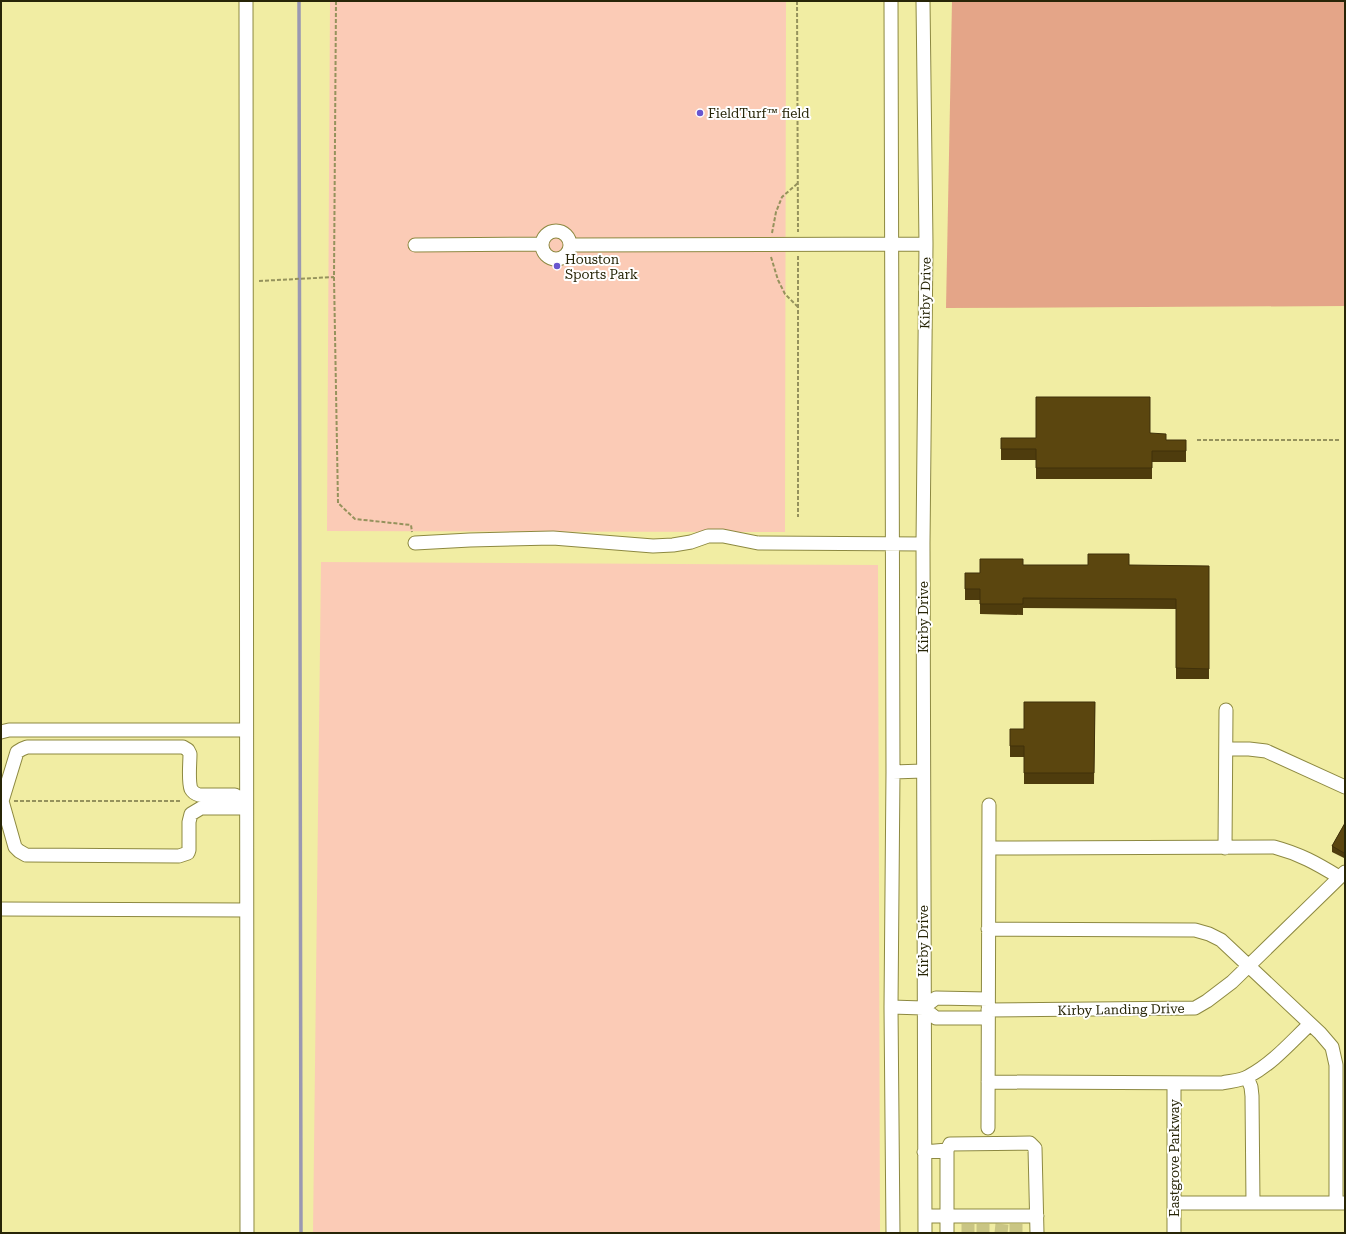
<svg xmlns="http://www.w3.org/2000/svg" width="1346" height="1234" font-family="'Roboto Serif',serif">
<rect width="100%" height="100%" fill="#f1eda3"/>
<path fill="#fbcbb6" d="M330,1H786L785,532L327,531Z
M321,562L878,565L880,1233H313Z"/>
<path fill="#e4a588" d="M952,1H1345V306L946,308Z"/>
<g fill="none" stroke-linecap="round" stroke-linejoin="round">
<path stroke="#9a98b2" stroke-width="3.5" d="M299,1L301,1233"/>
<path stroke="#c9c584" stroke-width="13" stroke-dasharray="13 6" stroke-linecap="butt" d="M968,1233V1224
M983,1233V1224
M1001,1233L1002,1224
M1016,1233V1224"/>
<g stroke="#8d8941" stroke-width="15">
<path id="minor" d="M246,1L247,1233
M891,1L893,772L891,1007L893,1233
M923,1L926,244L923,544L925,1233
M542 245a14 14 0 1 1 28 0a14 14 0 1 1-28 0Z
M415,245L542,244
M570,245L926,244
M415,543L470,540L553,538L653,546L673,545L691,542L708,536H723L758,543L923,544
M1,732L9,730H246
M1226,749H1249L1266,751L1345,787
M893,772L923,771
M243,802L239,808H201L191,814L189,822V850L188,853L179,856L26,855L19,851L15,847L2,801L17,752L22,749L27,747H183L188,750L190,754C190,763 188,781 191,789C193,793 196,794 199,795H235L243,802H246
M989,848L1274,847C1300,854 1316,863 1339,877
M1225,848L1226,710
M1,909L246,910
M988,929L1195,930L1209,934L1221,940L1320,1033L1332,1047L1336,1065V1203
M891,1007L923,1008
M988,1010L1195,1008L1207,1001L1232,982L1345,872
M987,1018H936L923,1008L936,998L988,999
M1247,1077L1251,1087L1252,1096L1253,1203
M988,1082L1222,1083C1230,1081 1241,1081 1249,1076C1272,1064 1291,1042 1310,1024
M1174,1083V1233
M988,1128L989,805
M947,1150V1233
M924,1152L947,1150L950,1144L1030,1143L1035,1148L1037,1233
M1174,1203H1345
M925,1216H1037"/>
</g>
<path stroke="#95925c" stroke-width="2" stroke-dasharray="4 2" stroke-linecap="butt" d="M336,1L334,277L338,503L355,519L411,525L412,532
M797,1L798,232
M772,233L776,212L782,197L798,183
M798,256V517
M771,257L778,280L785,294L798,307
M259,281L334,277
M1197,440H1340
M14,801H181"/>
<use href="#minor" stroke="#fff" stroke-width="13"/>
</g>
<path fill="#4e3c0d" d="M1150,433L1166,440H1186V462H1152V479H1036V460H1001V438H1036Z
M1023,565L1209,566V679H1176V609L1023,608V615L980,614V600H965V573H980Z
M1095,702L1094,784H1024V757H1010V729H1024Z
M1345,823L1344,858L1332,852V846Z"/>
<path fill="#5b460f" stroke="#40310a" d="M1036,397H1150V433L1166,434V440H1186V451H1152V468H1036V449H1001V438H1036Z
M1088,554H1129V565L1209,566V669L1176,668V599L1023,598V604H980V589H965V573H980V559H1023V565H1088Z
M1024,702H1095L1094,773H1024V746H1010V729H1024Z
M1345,824V851L1344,853L1332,846L1345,823Z"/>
<g fill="#6856cf" stroke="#fff" stroke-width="1.5">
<circle cx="700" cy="113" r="4"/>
<circle cx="557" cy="266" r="4"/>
</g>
<g text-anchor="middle" stroke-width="4" stroke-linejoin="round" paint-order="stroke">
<g font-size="13" fill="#272507" stroke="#fff" text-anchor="start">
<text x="708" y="118">FieldTurf™ field</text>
<text x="565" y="264">Houston<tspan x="565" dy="15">Sports Park</tspan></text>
</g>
<g font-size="13" fill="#272507" stroke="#fff">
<text transform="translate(925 293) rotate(-89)" y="5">Kirby Drive</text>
<text transform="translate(923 617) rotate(-90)" y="5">Kirby Drive</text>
<text transform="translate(923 941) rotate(-90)" y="5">Kirby Drive</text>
<text transform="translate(1121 1009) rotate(-1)" y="5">Kirby Landing Drive</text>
<text transform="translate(1174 1158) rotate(-90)" y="5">Eastgrove Parkway</text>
</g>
</g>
<rect width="1346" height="1234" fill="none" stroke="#272507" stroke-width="4"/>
</svg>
